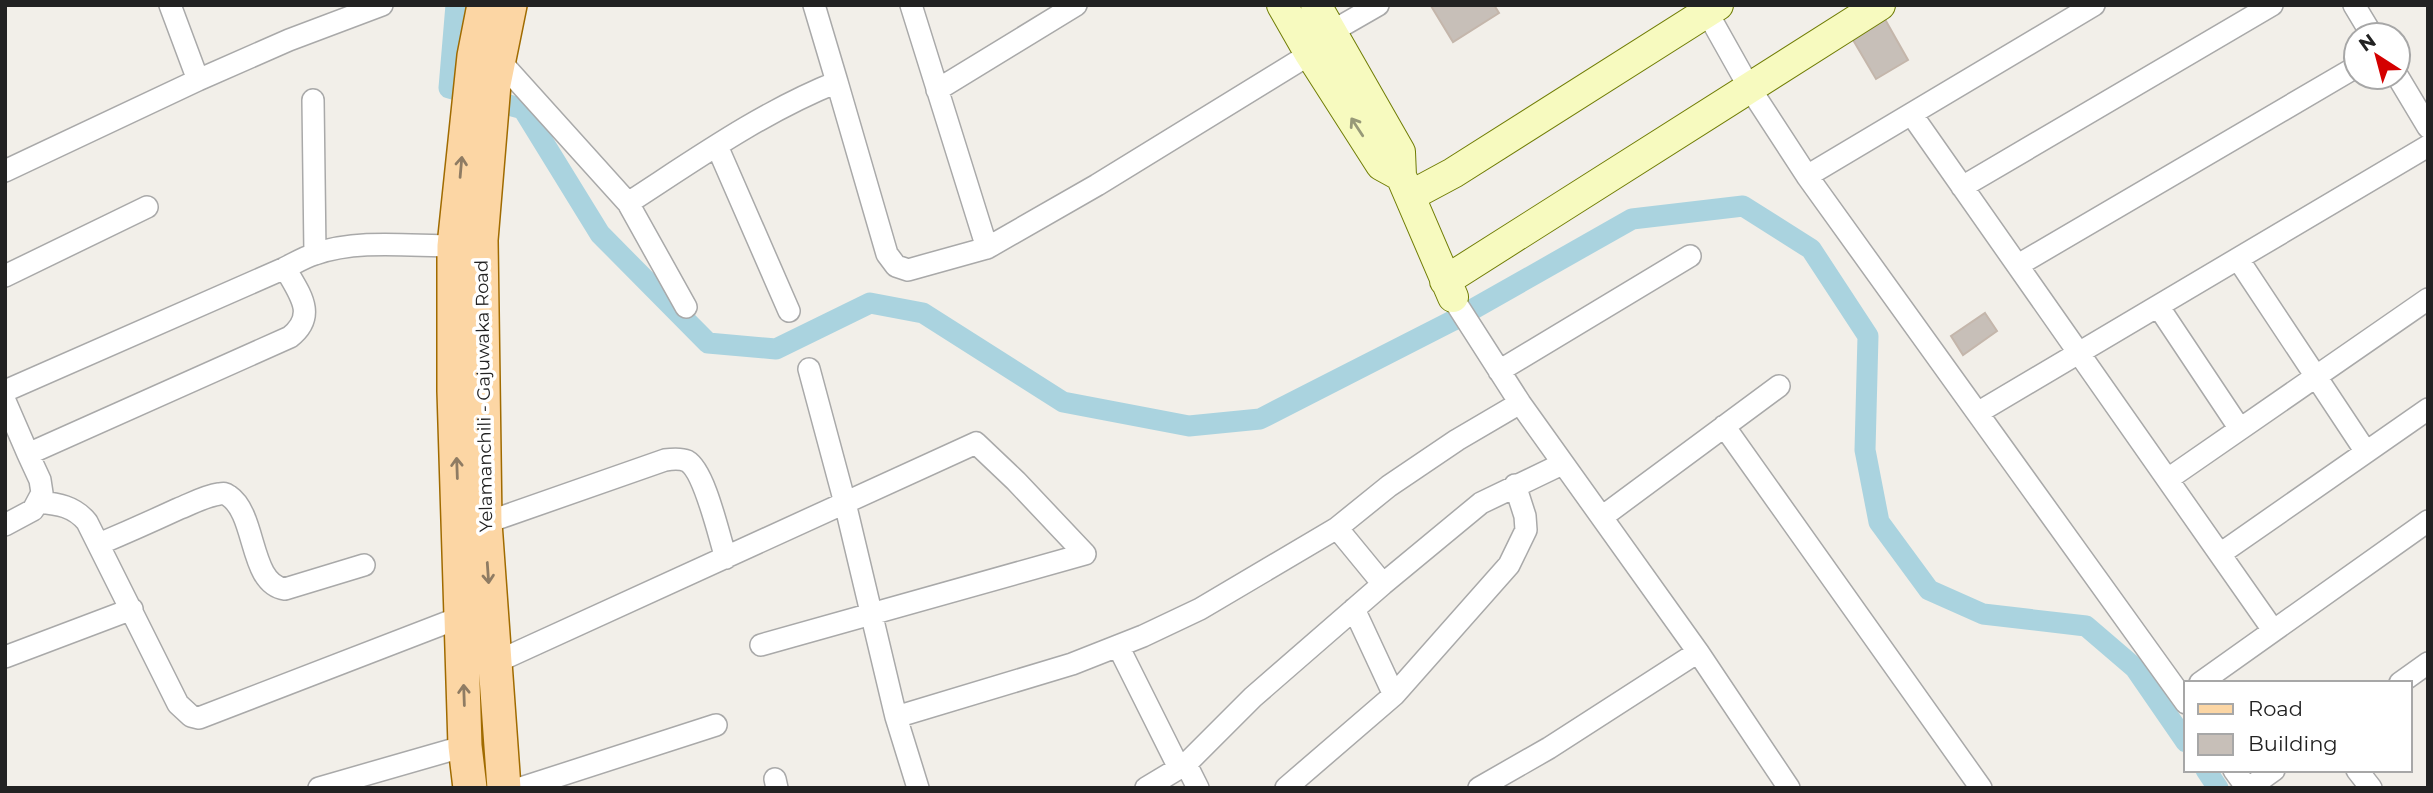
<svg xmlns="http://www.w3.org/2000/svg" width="2433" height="793" font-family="Montserrat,sans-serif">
<rect width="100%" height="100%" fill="#f2efe9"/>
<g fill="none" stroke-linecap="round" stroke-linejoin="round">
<path stroke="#aad3df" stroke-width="21" d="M456,5L449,88L523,109L600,234L708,343L776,349L870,303L923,313L1063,402L1189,426L1260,419L1452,321L1632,219L1743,206L1811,249L1868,336L1865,450L1879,522L1929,590L1983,614L2086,626L2135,668L2186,742
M2206,770L2218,788"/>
</g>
<path fill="#c7bfb8" stroke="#c4b6ab" stroke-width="2" d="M1433,5H1494L1499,13L1453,42L1431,6Z
M1882,14L1908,60L1876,79L1849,33Z
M1985,313L1997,331L1963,355L1951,336Z"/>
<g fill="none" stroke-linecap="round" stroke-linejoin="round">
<g stroke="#a9a9a9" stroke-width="24">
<path id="street" d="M814,5L837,82
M911,5L987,248L1097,185L1310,54
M1703,5L1749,87L1807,176L2186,703
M2354,5L2372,35
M1331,32L1378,5
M499,60L628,203C696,159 762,112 837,82L887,254L896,266L908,270L987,248
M2398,77L2428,127
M198,80L289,40L382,5
M937,90L1076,5
M313,100L315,254
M1912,115L2273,630
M717,146L789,311
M5,171L198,80L170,5
M1807,176L2094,5
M1962,187L2272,5
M628,203L686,307
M2238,259L2366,452
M2018,265L2356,67
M5,276L147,207
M1454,300L1520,403L1698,652L1789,788
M2158,306L2240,429
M809,369L845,503L896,717L918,788
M1499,371L1690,256
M5,391L285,268
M5,401L28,454
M1979,412L2428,146
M1724,426L1981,788
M2168,479L2428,299
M39,502C58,504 74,506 87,522L178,704L191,716L199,718L461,617
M1602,517L1779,386
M485,523L665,460C672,459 680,458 687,461C705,471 719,537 726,558
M5,525L33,510L42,493L40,480L28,454L290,337C318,315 299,293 285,268C295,263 305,257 315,254C358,239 409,246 454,246
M99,544C125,533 152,521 178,509C191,504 205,496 219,494C224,493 225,493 229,496C257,515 249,584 285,589L364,565
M2220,554L2428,409
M1383,584L1481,503L1562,464
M1354,609L1394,695
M1118,646L1179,768
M5,657L132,609
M494,663L976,443L1016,481L1085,554L761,645
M2200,683L2428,521
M2400,683L2428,663
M896,717L1072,664L1143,636L1200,609L1337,528L1389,486L1457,440L1520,403
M1186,764L1198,788
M2234,770L2247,788
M2357,770L2371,788
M775,779L777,788
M319,788L465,746
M521,788L716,725
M1146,788L1186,764L1253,697L1383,584L1337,528
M1286,788L1394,695L1509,565L1526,530L1525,516L1515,485
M1479,788L1549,748L1698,652
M2249,788L2274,770"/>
</g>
<g stroke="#707d05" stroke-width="32">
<path id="secondary" d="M1282,5L1310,54L1381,165L1401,176
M1316,5L1400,152L1401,176L1453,297
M1410,196L1453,173L1718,5
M1445,281L1880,5"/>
</g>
<g stroke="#a06b00" stroke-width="36">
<path id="primary" d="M470,788L465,746L454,391V246L474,56L484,5
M504,788L485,523L481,240L494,84L510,5"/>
</g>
<use href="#street" stroke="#fff" stroke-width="21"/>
<use href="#secondary" stroke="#f7fabf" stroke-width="30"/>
<use href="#primary" stroke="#fcd6a4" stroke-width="33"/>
</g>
<defs><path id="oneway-shaft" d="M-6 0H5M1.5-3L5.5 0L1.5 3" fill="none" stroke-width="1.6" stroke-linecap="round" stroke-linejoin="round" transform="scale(1.75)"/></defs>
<use stroke="#979978" href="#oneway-shaft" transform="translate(1357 127) rotate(-123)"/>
<g stroke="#8f7c63">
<use href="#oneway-shaft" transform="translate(461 167) rotate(-85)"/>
<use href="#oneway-shaft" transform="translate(457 468) rotate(-92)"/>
<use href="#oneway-shaft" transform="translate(488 573) rotate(86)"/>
<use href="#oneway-shaft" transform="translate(464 695) rotate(-92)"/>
</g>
<g text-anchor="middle" stroke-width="7" stroke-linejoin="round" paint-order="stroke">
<g font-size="18" fill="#222" stroke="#fff">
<text transform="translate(484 396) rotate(-91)" y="6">Yelamanchili - Gajuwaka Road</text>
</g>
</g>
<rect width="2433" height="793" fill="none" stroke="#222222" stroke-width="14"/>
<rect x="2184" y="681" width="228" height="91" fill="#ffffff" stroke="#a7a7a7" stroke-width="2"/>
<rect x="2198" y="704" width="35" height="10" fill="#fcd6a4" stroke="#a7a7a7" stroke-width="2"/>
<text x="2248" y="716" font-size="21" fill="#222222">Road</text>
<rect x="2198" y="734" width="35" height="21" fill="#c7bfb8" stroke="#a7a7a7" stroke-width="2"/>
<text x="2248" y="751" font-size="21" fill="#222222">Building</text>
<g transform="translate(2377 56) rotate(324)"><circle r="33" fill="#ffffff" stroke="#a7a7a7" stroke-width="2"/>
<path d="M0-5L12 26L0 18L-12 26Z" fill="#d40000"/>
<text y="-10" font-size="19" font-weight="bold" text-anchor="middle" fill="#222222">N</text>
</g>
</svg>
